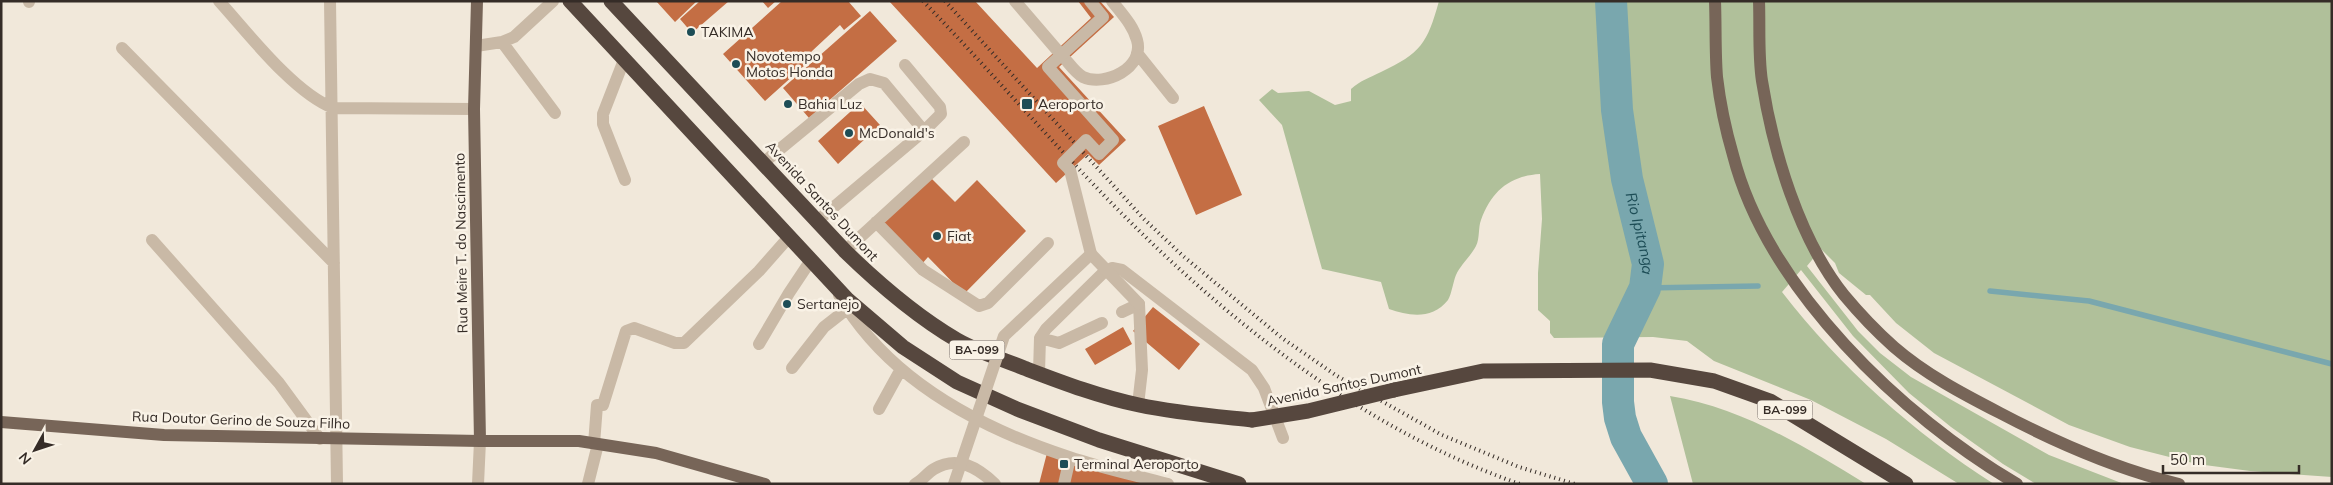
<svg xmlns="http://www.w3.org/2000/svg" width="2333" height="485" font-family="Mulish,sans-serif">
<rect width="100%" height="100%" fill="#f1e8da"/>
<path fill="#b0c09a" d="M1439,1H2332V477L2250,471L2197,464L2130,447L2069,425L1934,353L1896,323L1870,295H1866L1839,273L1835,263L1821,249L1807,266L1858,331L1880,353L1911,377L2049,455L2124,484H2036L2003,464L1951,427L1909,393L1853,336L1801,270L1782,292C1840,367 1914,433 1994,484H1959L1886,439L1811,400L1714,361L1687,341L1653,337L1554,338L1550,333V321L1538,310V273L1542,219L1540,174C1509,176 1492,191 1481,220C1478,228 1480,238 1476,246C1471,256 1461,264 1456,275C1453,282 1452,293 1448,300C1432,320 1409,316 1389,309L1381,282L1322,269L1282,125L1259,100L1272,89L1278,93L1309,91L1335,105L1351,101V89C1361,80 1369,78 1381,72C1421,53 1427,44 1439,1Z
M1670,396C1743,408 1803,446 1866,484H1693Z"/>
<g fill="none" stroke-linecap="round" stroke-linejoin="round">
<path stroke="#79a7ae" stroke-width="5.5" d="M1645,288L1758,286
M1990,291L2089,301L2332,364"/>
<path stroke="#79a7ae" stroke-width="32" id="s1" d="M1611,1L1617,110L1627,179L1648,264L1645,288L1618,344V402L1620,418L1626,437L1652,484"/>
</g>
<path fill="#c46e44" d="M656,1H697L675,22Z
M700,1H729L692,33L680,19Z
M762,1H776L768,8Z
M782,1H848L861,16L844,30L840,25L811,52L815,56L765,101L723,54Z
M889,1H975L1037,68L1091,18L1078,1H1100L1114,17L1059,67L1126,140L1099,165L1088,154L1056,183Z
M870,11L897,41L809,118L783,88Z
M860,103L880,125L838,164L818,141Z
M1204,106L1242,195L1196,215L1158,126Z
M930,177L955,202L977,180L1026,231L964,294L928,257L921,265L880,223Z
M1153,307L1200,344L1179,370L1133,331Z
M1123,327L1132,344L1095,365L1085,349Z
M1047,453L1155,484H1039Z"/>
<g fill="none" stroke-linecap="round" stroke-linejoin="round">
<path stroke="#c9b9a6" stroke-width="12" d="M219,1C248,33 293,92 333,108L474,109
M330,1L337,484
M1015,1L1057,50
M29,2V1
M502,42L555,113
M476,46L502,42L514,37L553,1
M122,48L334,263
M1137,53L1173,98
M624,60L603,114V124L625,180
M1066,60C1071,66 1076,73 1083,77C1105,87 1145,68 1137,40C1133,25 1122,14 1112,1
M763,163L859,84L870,79L884,83L924,131
M1070,170L1091,254
M816,222L924,131L941,114L940,107L905,65
M876,222L923,270L979,306L988,303L1048,243
M152,240L279,383L320,439
M845,251L964,142
M839,295C887,379 980,428 1069,457C1102,468 1135,475 1168,484
M1122,312L1139,304L1142,370L1138,405
M1040,338L1059,343L1102,323
M759,344L789,293L811,260
M792,368L824,327L847,309
M1039,373L1040,338L1046,329L1103,273L1112,268L1122,270L1252,370L1264,388L1283,438
M879,409L901,369
M594,444L597,405H603L626,331L634,328L675,343H684L759,271L789,237
M478,484L480,441
M588,484L598,444
M915,484C923,480 927,473 934,469C958,455 978,468 995,484
M1064,484L1070,458"/>
<path stroke="#776558" stroke-width="12" d="M477,1L474,109L480,441
M1715,1C1716,26 1715,52 1717,77C1720,103 1726,131 1733,155C1767,288 1902,417 2017,484
M1759,1C1760,27 1758,55 1762,81C1773,151 1799,239 1844,295C1859,313 1876,331 1894,347C1925,374 1963,394 2000,413C2057,443 2116,469 2179,484
M1,422L164,435L480,441H579L656,453L765,484"/>
<path stroke="#56473e" stroke-width="15" d="M570,1L848,300L903,347L957,382L1017,409L1099,440L1239,484
M611,1L845,251C879,284 916,316 957,340C978,352 1002,359 1024,368C1061,382 1100,397 1139,405C1176,413 1214,416 1252,420
M1394,390L1483,371L1650,370L1714,381L1770,401L1906,484"/>
<path stroke="#352c27" stroke-width="4" stroke-dasharray="1 4" stroke-linecap="butt" d="M923,1C1007,88 1085,182 1174,264C1274,356 1390,439 1520,484
M945,1L1144,219L1183,256L1282,338L1337,376L1442,435L1519,467L1575,484"/>
<path stroke="#c9b9a6" stroke-width="12" d="M1070,170L1063,163L1086,140L1099,154L1113,140L1048,67L1103,17L1090,1
M954,484L1004,336L1091,254L1139,304"/>
<path stroke="#56473e" stroke-width="15" d="M1252,420L1308,411L1394,390"/>
</g>
<g fill="#1d4d56" stroke="#f9f2e6" stroke-width="2">
<circle cx="691" cy="32" r="5"/>
<circle cx="736" cy="64" r="5"/>
<circle cx="788" cy="104" r="5"/>
<rect x="1021" y="98" width="12" height="12" rx="2.5"/>
<circle cx="849" cy="133" r="5"/>
<circle cx="937" cy="236" r="5"/>
<circle cx="787" cy="304" r="5"/>
<rect x="1059" y="459" width="10" height="10" rx="2.5"/>
</g>
<g text-anchor="middle" stroke-width="5" stroke-linejoin="round" paint-order="stroke">
<g fill="#f9f2e6" stroke="#706760" stroke-width="1">
<rect x="949.5" y="340.5" width="55" height="19" rx="4"/>
<rect x="1757.5" y="400.5" width="55" height="19" rx="4"/>
</g>
<g font-size="12" font-weight="bold" fill="#352c27">
<text x="977" y="354">BA-099</text>
<text x="1785" y="414">BA-099</text>
</g>
<g font-size="14" fill="#352c27" stroke="#f9f2e6" text-anchor="start">
<text x="701" y="37">TAKIMA</text>
<text x="746" y="61">Novotempo<tspan x="746" dy="16">Motos Honda</tspan></text>
<text x="798" y="109">Bahia Luz</text>
<text x="1038" y="109">Aeroporto</text>
<text x="859" y="138">McDonald's</text>
<text x="947" y="241">Fiat</text>
<text x="797" y="309">Sertanejo</text>
<text x="1074" y="469">Terminal Aeroporto</text>
</g>
<g font-size="14" fill="#352c27" stroke="#f9f2e6">
<text transform="translate(822 201) rotate(47)" y="5">Avenida Santos Dumont</text>
<text transform="translate(461 243) rotate(-91)" y="5">Rua Meire T. do Nascimento</text>
<text transform="translate(1344 385) rotate(-12)" y="5">Avenida Santos Dumont</text>
<text transform="translate(241 420) rotate(2)" y="5">Rua Doutor Gerino de Souza Filho</text>
</g>
<g font-size="15" font-style="italic" fill="#1d4d56" stroke="#f9f2e6">
<text dy="5" stroke="none"><textPath href="#s1" startOffset="235">Rio Ipitanga</textPath></text>
</g>
</g>
<rect width="2333" height="485" fill="none" stroke="#352c27" stroke-width="5"/>
<g transform="translate(35 450) rotate(230)" stroke="#f9f2e6" stroke-width="4" paint-order="stroke">
<path d="M0-4L9 19L0 12L-9 19Z" fill="#352c27"/>
<text y="-8" font-size="14" font-weight="bold" text-anchor="middle" fill="#352c27">N</text>
</g>
<path d="M2163 465v8h136v-8" fill="none" stroke="#352c27" stroke-width="2.5"/>
<text x="2170" y="465" font-size="15" fill="#352c27" stroke="#f9f2e6" stroke-width="4" paint-order="stroke">50 m</text>
</svg>
